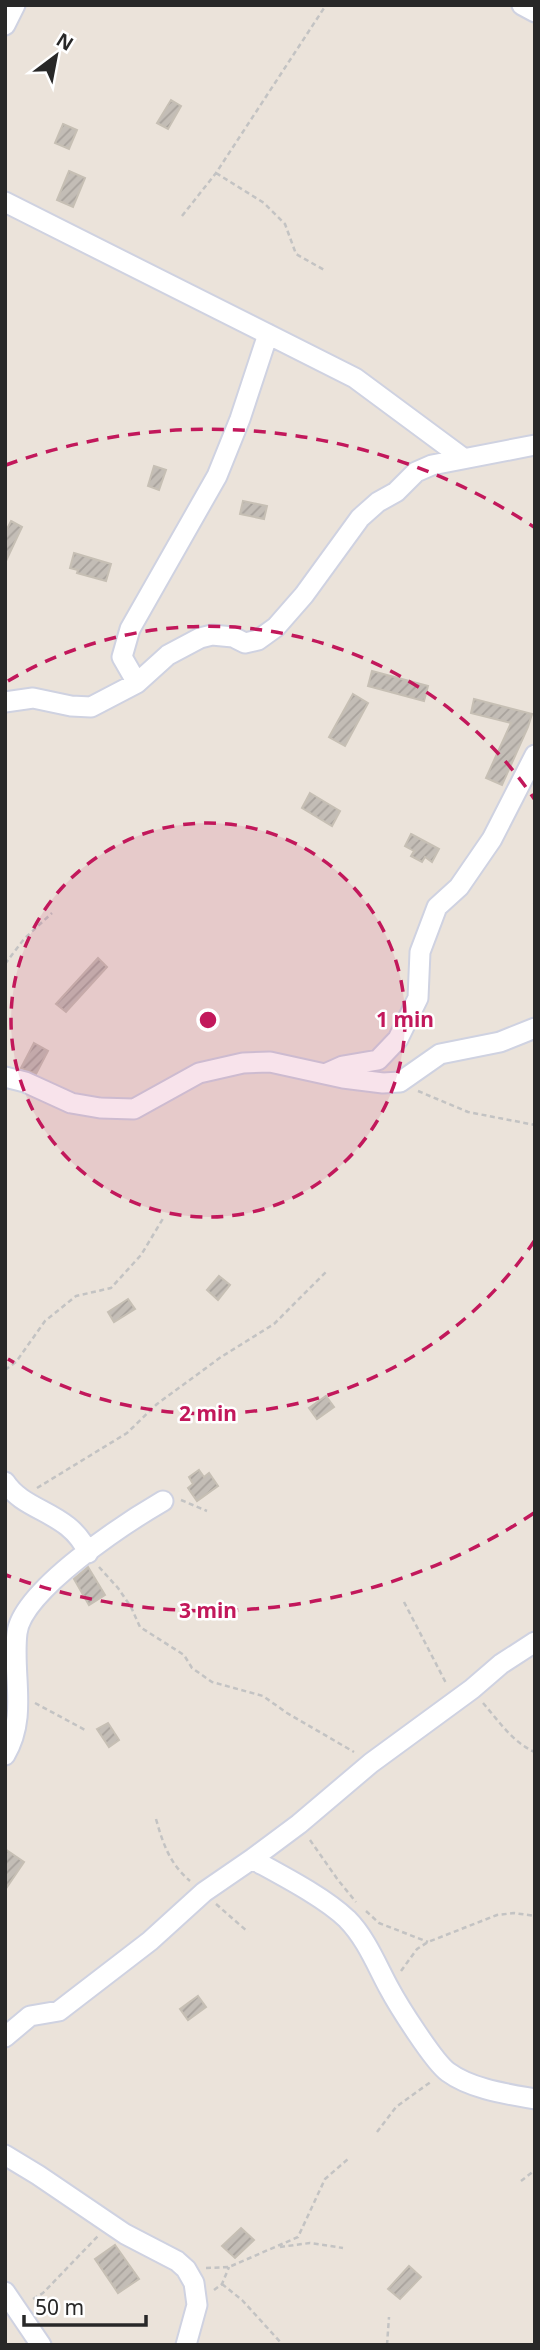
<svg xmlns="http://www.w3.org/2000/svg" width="540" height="2350" font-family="'Noto Sans',sans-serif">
<defs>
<pattern id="building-hatch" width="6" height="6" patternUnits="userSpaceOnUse" patternTransform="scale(1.75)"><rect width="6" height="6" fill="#c3bdb6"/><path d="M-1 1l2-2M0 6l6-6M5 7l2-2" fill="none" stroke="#a8a29c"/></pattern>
</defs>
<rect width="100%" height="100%" fill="#ebe3da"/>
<path fill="url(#building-hatch)" stroke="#c6bfb4" stroke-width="2" d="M171,100L181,106L168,129L157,123Z
M63,124L77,130L69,149L55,143Z
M69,171L85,178L73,207L57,200Z
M154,466L166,470L159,490L148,486Z
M243,501L267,506L264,519L240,514Z
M11,521L22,527L5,563V533Z
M74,553L111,564L106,581L77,573L78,570L70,568Z
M372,671L428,686L424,701L368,686Z
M353,694L368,703L345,746L329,737Z
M474,699L532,714L528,727L502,785L486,778L511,723L471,713Z
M310,793L340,811L332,826L302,808Z
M411,834L439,849L432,862L425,857L422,862L411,856L414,851L405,846Z
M98,958L107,967L66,1012L56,1004Z
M34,1043L48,1051L36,1074L21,1068Z
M219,1276L230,1285L218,1300L207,1290Z
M128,1299L135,1309L114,1322L108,1312Z
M326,1396L334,1407L317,1419L309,1408Z
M199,1470L204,1477L209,1473L218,1486L197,1501L188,1488L193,1484L189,1477Z
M88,1567L105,1595L89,1605L74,1579Z
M108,1723L119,1740L109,1747L97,1729Z
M5,1849L24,1862L5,1890Z
M198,1996L206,2007L188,2020L180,2009Z
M241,2228L254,2240L235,2258L222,2246Z
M115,2245L139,2279L118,2293L95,2259Z
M409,2266L421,2277L400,2299L388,2289Z"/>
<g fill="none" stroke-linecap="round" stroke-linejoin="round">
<g stroke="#cfd2e1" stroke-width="23">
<path id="minor" d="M522,5L535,12
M5,25L15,5
M5,202L355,378L463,458
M137,683L122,657L130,629L217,476L240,419L268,334
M5,702L33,698L71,706L91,707L137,683L168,655L200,638L212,635L233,637L245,643L258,640L276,627L304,595L360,518L378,502L396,492L416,472L432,465L535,445
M325,1074L343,1066L378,1060L398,1039L418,998L420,952L437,907L459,887L492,839L535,755
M5,1077L25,1082L71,1103L100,1108L134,1109L199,1073L243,1063L270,1062L343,1078L383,1083L400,1082L440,1054L500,1042L535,1028
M5,1482C25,1513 70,1511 88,1553
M5,1755C28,1717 12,1674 17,1633C22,1590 127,1522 163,1501
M252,1859L299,1824L371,1763L472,1689L501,1664L535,1642
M5,2037L30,2016L59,2011L150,1941L204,1892L252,1859C281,1875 324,1897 347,1919C366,1938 377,1966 389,1988C398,2005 434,2062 448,2072C471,2089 507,2094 535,2099
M5,2155L38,2175L125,2234L177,2261L186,2269L194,2283L197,2305L186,2345
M5,2292L41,2345"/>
</g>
<path stroke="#c3c3c3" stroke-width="2.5" stroke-dasharray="5 3.5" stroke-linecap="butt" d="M216,173L264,203L285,224L296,254L326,271
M182,216L216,173L326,5
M534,903L535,906
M5,964L24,939L52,913
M535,994V1007
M418,1091L468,1112L535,1125
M5,1370L16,1362L45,1321L76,1296L111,1288L141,1255L164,1217
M37,1488L127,1433L157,1404L221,1357L274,1324L327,1271
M181,1500L207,1511
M99,1567L118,1588L131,1607L140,1627L184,1655L192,1668L212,1682L263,1696L287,1713L354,1752
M404,1602L447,1685
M35,1703L87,1731
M483,1703C498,1720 513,1743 535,1752
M156,1819C163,1844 170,1864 190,1881
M310,1840L338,1880L356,1902
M216,1904L248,1932
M366,1911L379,1923L428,1942
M401,1971L417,1949L428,1942L497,1915L514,1913L535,1916
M377,2132L396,2107L432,2081
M521,2181L535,2170
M280,2247L310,2243L343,2248
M206,2268L229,2267L298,2237L325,2179L348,2159
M222,2284L242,2300L283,2345
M214,2290L222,2284L229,2267
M33,2299L43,2293L98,2236
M387,2345L389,2317"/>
<use href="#minor" stroke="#fff" stroke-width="19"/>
</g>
<circle cx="208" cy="1020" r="197" fill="#c2185b" fill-opacity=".12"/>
<g fill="none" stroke="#c2185b" stroke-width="3.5" stroke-dasharray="12 9">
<circle cx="208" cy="1020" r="197"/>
<path d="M535 1240A394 394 0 0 1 8 1359M8 681A394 394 0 0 1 535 800"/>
<path d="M534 1513A591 591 0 0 1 6 1575M6 465A591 591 0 0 1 534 527"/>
</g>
<circle cx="208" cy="1020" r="10" fill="#c2185b" stroke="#fff" stroke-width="3.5"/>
<g font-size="21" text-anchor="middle" font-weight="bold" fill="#c2185b" stroke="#fff" stroke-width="5" stroke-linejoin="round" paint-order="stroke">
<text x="405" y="1027">1 min</text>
<text x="208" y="1421">2 min</text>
<text x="208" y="1618">3 min</text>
</g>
<rect width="540" height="2350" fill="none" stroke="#282828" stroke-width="14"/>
<g transform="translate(56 56) rotate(32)" stroke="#ffffff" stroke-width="5" paint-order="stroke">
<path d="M0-5L12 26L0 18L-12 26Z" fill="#282828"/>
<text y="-10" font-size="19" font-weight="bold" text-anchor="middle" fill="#282828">N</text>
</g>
<path d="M24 2315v10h122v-10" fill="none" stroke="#282828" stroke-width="3.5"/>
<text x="35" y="2315" font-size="21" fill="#282828" stroke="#ffffff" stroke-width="5" paint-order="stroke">50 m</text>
</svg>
